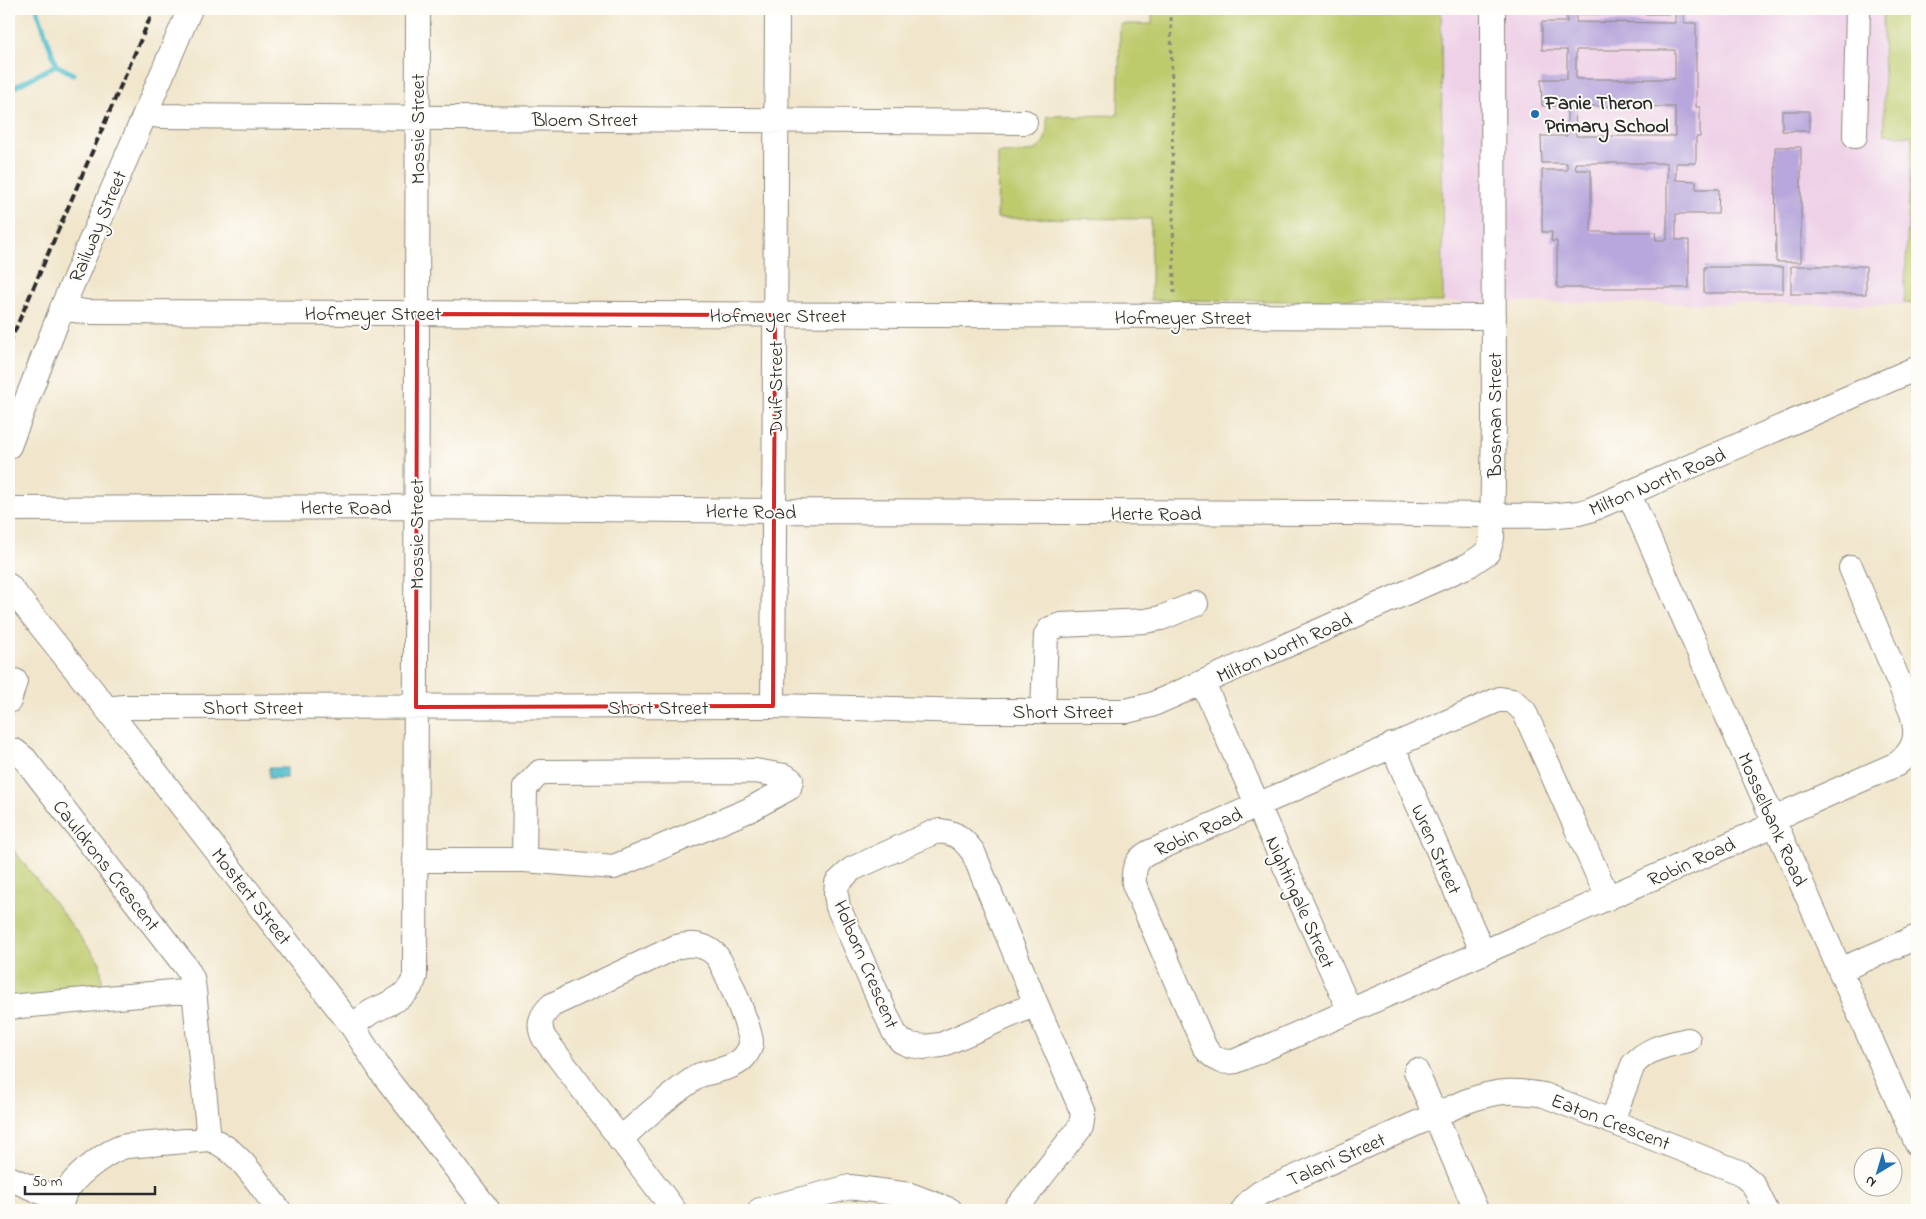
<svg xmlns="http://www.w3.org/2000/svg" width="1926" height="1219" font-family="'Indie Flower',sans-serif">
<rect width="100%" height="100%" fill="#fdfcf7"/>
<filter id="ink" filterUnits="userSpaceOnUse"><feTurbulence type="fractalNoise" baseFrequency=".02" numOctaves="2"/><feDisplacementMap in="SourceGraphic" scale="10" xChannelSelector="R" yChannelSelector="G"/><feConvolveMatrix kernelMatrix="1 2 1 2 8 2 1 2 1" color-interpolation-filters="sRGB"/></filter>
<filter id="wash" filterUnits="userSpaceOnUse"><feTurbulence type="fractalNoise" baseFrequency=".0096" numOctaves="4" result="noise"/><feDisplacementMap in="SourceGraphic" scale="20" xChannelSelector="R" yChannelSelector="G"/><feGaussianBlur stdDeviation="1.12" result="paint"/><feColorMatrix in="noise" values="0 0 0 0 0 0 0 0 0 0 0 0 0 0 0 0 0 1.4 0 .05"/><feComposite in="paint" operator="in"/></filter>
<g filter="url(#wash)">
<rect width="100%" height="100%" fill="#f1e6cc"/>
<path fill="#eed0e7" d="M1152,9H1917V305L1151,300Z"/>
<path fill="#bdcb6d" stroke="#747b4c" d="M1152,9H1441L1443,302L1151,300V219L997,218L998,153C1031,152 1049,157 1047,116L1118,115L1120,24H1152Z
M1883,9H1917V304L1904,303L1912,136L1884,134Z
M9,844L100,962L103,991L9,1000Z"/>
<path fill="#54c0cf" stroke="#40767d" d="M269,768H287V778H269Z"/>
<g fill="none" stroke-linecap="round" stroke-linejoin="round">
<path stroke="#54c0cf" stroke-width="5" d="M37,9L56,65L73,74
M9,90L56,65"/>
</g>
<g id="blocks">
<path fill="#b8a7dc" fill-rule="evenodd" d="M1567,9H1602V14H1576V22L1675,23V9H1684V23H1696V107H1700V137H1696V163H1676V180L1696,181V189H1719L1718,214H1676V240H1689V288H1557V241H1551L1552,232H1542V170H1567V163H1542L1541,136H1567V106H1542L1541,79H1567V50H1542V22H1567ZM1576,50H1675V79H1576ZM1575,106L1675,107V136H1576ZM1575,163H1667V240H1656L1655,232H1591V170H1576Z
M1645,9H1669V14H1645Z
M1782,111H1809V131H1782Z
M1775,147H1801V262H1776Z
M1791,266H1866V294H1791Z
M1704,267H1783V293H1704Z"/>
</g>
</g>
<g filter="url(#ink)">
<use href="#blocks" fill-opacity="0" stroke="#8e887c" stroke-width="1"/>
<g fill="none" stroke-linecap="round" stroke-linejoin="round">
<g stroke="#8e887c" stroke-width="26">
<path id="minor" d="M145,113L160,116L1025,122
M1855,136L1858,9
M62,308L86,312L1494,317
M9,446L62,308L190,9
M1629,494L1917,1144
M9,509L416,507L774,511L1352,513L1548,516L1579,513L1590,510L1917,368
M9,586L107,709L352,1026L383,1074L488,1210
M1203,683L1350,1011
M9,701L15,681
M773,706L777,9
M107,709L124,707L773,706L972,711H1126L1151,705L1469,565L1488,552L1492,538L1494,420L1493,9
M1043,710L1046,635L1050,629L1061,625L1145,621L1161,618L1196,604
M1392,745L1483,953
M9,750L15,751L25,759L186,967L192,978L194,990L9,1007
M940,831C957,833 963,839 973,852L1036,1004L941,1045L924,1047L910,1045L901,1041L894,1032L838,907L836,894L837,883L852,869L932,833Z
M415,860H524L525,788L540,772L755,771L785,776L791,780L789,788L749,810L614,867L524,860
M1608,898L1524,711L1513,701L1500,699L1148,853C1135,860 1133,870 1134,884L1205,1048C1214,1059 1222,1064 1236,1061L1762,830L1790,811L1897,764C1917,748 1918,735 1912,713L1851,568
M1840,970L1917,937
M194,990L209,1139
M352,1026C359,1021 365,1016 371,1012C389,1003 410,997 415,976L418,9
M1416,1071L1476,1210
M1612,1121L1633,1065C1647,1048 1667,1045 1688,1040
M620,1140C640,1121 660,1104 681,1088C687,1084 694,1078 700,1075C715,1070 735,1069 745,1056C748,1052 751,1047 751,1042C750,1029 724,962 715,954C704,944 690,943 676,947L552,1005C541,1015 537,1024 544,1038L674,1210
M9,1178L62,1201
M58,1210C61,1202 64,1193 70,1186C79,1173 111,1148 127,1146L209,1139C239,1148 260,1187 279,1210
M760,1210L850,1187L910,1195L950,1210
M1015,1210L1081,1126L1083,1113L1036,1004
M1243,1210L1251,1200L1260,1193L1467,1101C1498,1090 1511,1090 1544,1095L1739,1172L1753,1184L1766,1210"/>
</g>
<path stroke="#8e887c" stroke-width="3" stroke-dasharray="4 4" stroke-linecap="butt" d="M1171,9L1174,296"/>
<use href="#minor" stroke="#fff" stroke-width="24"/>
<path stroke="#2b2b2b" stroke-width="4" stroke-dasharray="8 4" stroke-linecap="butt" d="M9,344L154,9"/>
</g>
</g>
<path fill="none" stroke="#d62828" stroke-width="4" stroke-linejoin="round" d="M417,314L775,315L773,706L416,707Z"/>
<circle fill="#1f6fb2" stroke="#fdfcf7" stroke-width="2" cx="1535" cy="114" r="5"/>
<g text-anchor="middle" stroke-width="4" stroke-linejoin="round" paint-order="stroke">
<g font-size="20" font-weight="bold" fill="#2b2b2b" stroke="#fdfcf7" text-anchor="start">
<text x="1545" y="109">Fanie Theron<tspan x="1545" dy="23">Primary School</tspan></text>
</g>
<g font-size="20" fill="#2b2b2b" stroke="#fdfcf7">
<text x="585" y="126">Bloem Street</text>
<text transform="translate(417 129) rotate(-90)" y="7">Mossie Street</text>
<text transform="translate(97 226) rotate(-67)" y="7">Railway Street</text>
<text x="373" y="320">Hofmeyer Street</text>
<text x="778" y="322">Hofmeyer Street</text>
<text x="1183" y="324">Hofmeyer Street</text>
<text transform="translate(775 388) rotate(-90)" y="7">Duif Street</text>
<text transform="translate(1494 415) rotate(-90)" y="7">Bosman Street</text>
<text transform="translate(1657 481) rotate(-23)" y="7">Milton North Road</text>
<text x="346" y="514">Herte Road</text>
<text transform="translate(751 511) rotate(1)" y="7">Herte Road</text>
<text x="1156" y="520">Herte Road</text>
<text transform="translate(416 534) rotate(-90)" y="7">Mossie Street</text>
<text transform="translate(1284 647) rotate(-24)" y="7">Milton North Road</text>
<text x="253" y="714">Short Street</text>
<text x="658" y="714">Short Street</text>
<text x="1063" y="718">Short Street</text>
<text transform="translate(1773 819) rotate(66)" y="7">Mosselbank Road</text>
<text transform="translate(1198 831) rotate(-24)" y="7">Robin Road</text>
<text transform="translate(1437 849) rotate(66)" y="7">Wren Street</text>
<text transform="translate(1691 861) rotate(-24)" y="7">Robin Road</text>
<text transform="translate(107 865) rotate(52)" y="7">Cauldrons Crescent</text>
<text transform="translate(252 896) rotate(52)" y="7">Mostert Street</text>
<text transform="translate(1301 902) rotate(66)" y="7">Nightingale Street</text>
<text transform="translate(867 964) rotate(67)" y="7">Holborn Crescent</text>
<text transform="translate(1611 1121) rotate(21)" y="7">Eaton Crescent</text>
<text transform="translate(1336 1159) rotate(-24)" y="7">Talani Street</text>
</g>
</g>
<rect width="1926" height="1219" fill="none" stroke="#fdfcf7" stroke-width="30"/>
<g transform="translate(1878 1172) rotate(218)"><circle r="24" fill="#fdfcf7" stroke="#a9a8a5"/>
<path d="M0-4L9 19L0 12L-9 19Z" fill="#1f6fb2"/>
<text y="-8" font-size="14" font-weight="bold" text-anchor="middle" fill="#2b2b2b">N</text>
</g>
<path d="M25 1186v8h130v-8" fill="none" stroke="#2b2b2b" stroke-width="2.5"/>
<text x="32" y="1186" font-size="15" fill="#2b2b2b" stroke="#fdfcf7" stroke-width="4" paint-order="stroke">50 m</text>
</svg>
